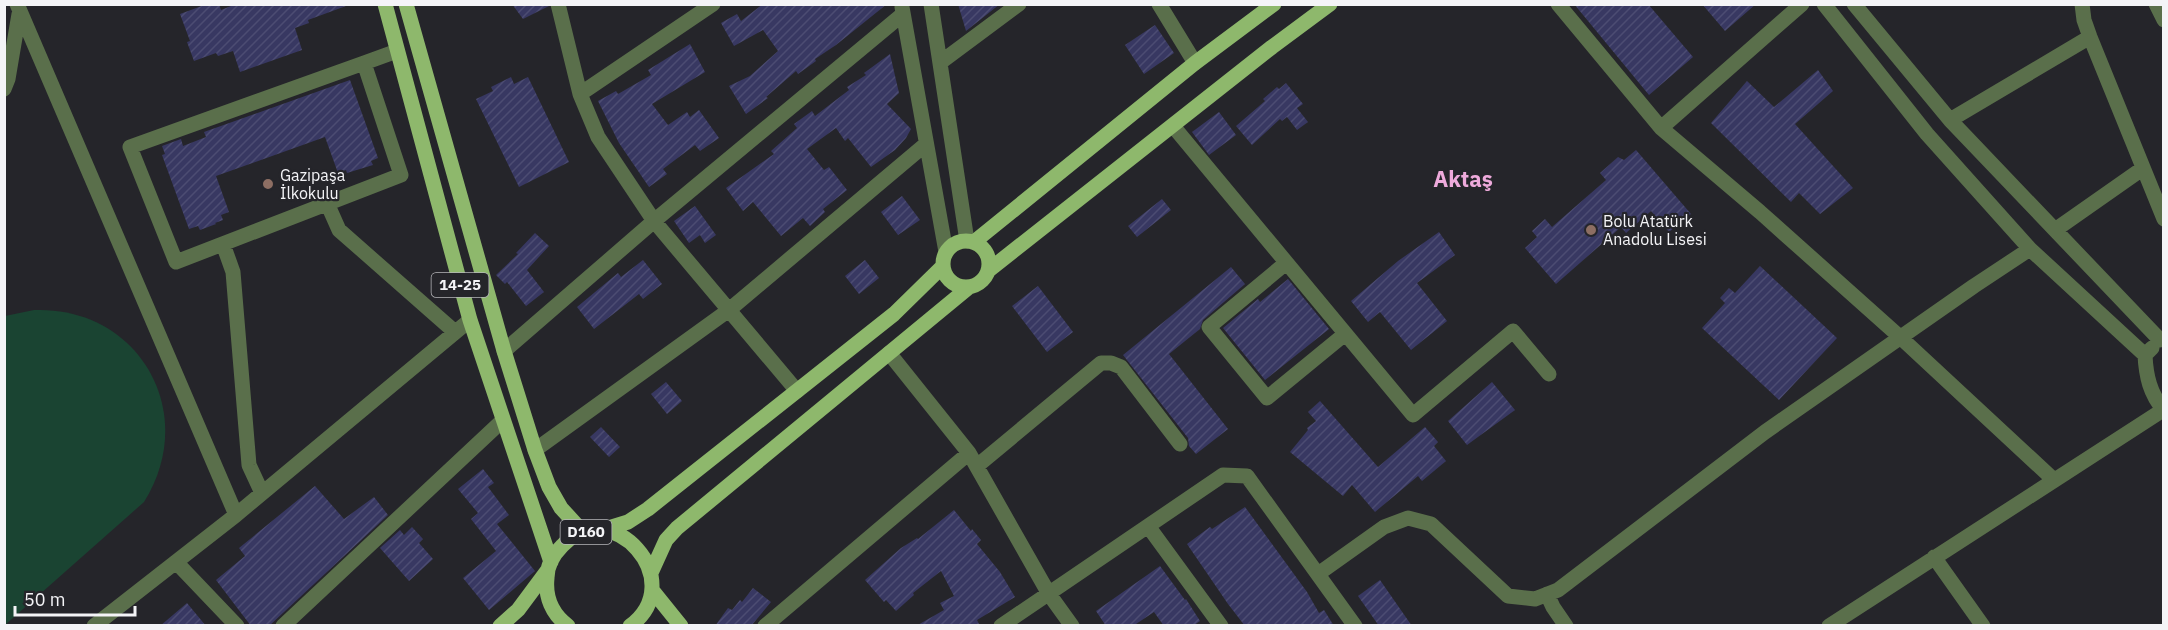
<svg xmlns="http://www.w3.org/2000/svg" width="2168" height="630" font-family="'IBM Plex Sans',sans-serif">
<defs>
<pattern id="building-hatch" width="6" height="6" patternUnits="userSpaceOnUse" patternTransform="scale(1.5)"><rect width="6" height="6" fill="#383862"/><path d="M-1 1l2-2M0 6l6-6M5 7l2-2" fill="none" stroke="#4c4c72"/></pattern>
</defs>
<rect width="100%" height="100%" fill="#25252a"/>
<path fill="#1a4432" d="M34,310C139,306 200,413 144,502L5,625V316Z"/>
<path fill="url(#building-hatch)" d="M207,4H219L221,10L236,4H346V6L308,20L309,23L295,28L302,50L240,72L233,51L218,56L216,53L194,61L187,42L190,41L180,14Z
M512,4H548L549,6L523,19Z
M763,4H887L836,45L815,59L816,61L798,74L796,71L766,97L768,98L746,114L729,86L750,76L778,51L763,30L734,46L721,23L737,14L741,21Z
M958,4H1000L966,31Z
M1574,4H1648L1693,57L1649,95Z
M1702,4H1756L1725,31Z
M1155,25L1174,53L1144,74L1125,45Z
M690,44L705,72L652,104L668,125L687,112L690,117L699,110L719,138L700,151L695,145L663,169L667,174L649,187L619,143L598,101L616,91L618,94L651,75L648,70Z
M890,54L899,93L887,104L911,129L906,138L895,150L871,167L848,138L845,141L836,128L807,149L824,170L829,167L847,190L823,209L825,212L810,226L803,218L781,236L753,202L743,211L726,188L774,154L771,151L797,128L794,124L812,111L815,116L849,90L847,87L866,75L864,73Z
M1818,70L1833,91L1795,124L1853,188L1820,214L1799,193L1791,202L1711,123L1747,81L1774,107Z
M511,77L514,84L528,77L569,162L519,187L476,99L493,91L491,87Z
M350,80L378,158L371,161L373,165L347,173L346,170L338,173L325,137L216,176L229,212L221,215L223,220L215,223L216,224L200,230L198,226L189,229L162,155L165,154L162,146L181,139L183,146L206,137L204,132Z
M1286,83L1303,104L1297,108L1308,122L1297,130L1287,117L1282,121L1280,119L1252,145L1236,126L1265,101L1263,99L1277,87L1279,89Z
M1219,112L1236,135L1209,155L1192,132Z
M1636,150L1691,214L1669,232L1651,211L1626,233L1621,227L1556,284L1525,248L1537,237L1532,231L1545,219L1552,227L1606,180L1600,173L1618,157L1624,160Z
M902,196L920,220L898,235L881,212Z
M1162,199L1171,210L1137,237L1128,226Z
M695,206L716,235L705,243L700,235L689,243L674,221Z
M1439,232L1455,255L1417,283L1447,321L1411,350L1380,312L1368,322L1351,301L1398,261Z
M535,233L549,246L527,270L544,292L526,306L507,282L505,284L496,275L518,254L516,253Z
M643,260L662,284L643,299L639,294L594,329L577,307L618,273L621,277Z
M865,260L879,278L859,294L845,276Z
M1760,266L1837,338L1779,400L1702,328L1725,303L1720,298L1729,288L1735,293Z
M1231,267L1245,284L1203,320L1200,329L1169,354L1228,429L1196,454L1189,446L1188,438L1123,355Z
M1288,279L1329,329L1265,380L1223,328L1258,299L1260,302Z
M1038,286L1073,332L1047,352L1012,306Z
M666,382L682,401L667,414L651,394Z
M1492,382L1515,410L1467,445L1448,421Z
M1320,401L1378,467L1425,427L1438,442L1434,446L1446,461L1422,481L1418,476L1375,512L1352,485L1343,496L1290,452L1308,430L1307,428L1316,421L1308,412Z
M601,427L620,447L609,457L590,437Z
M483,469L494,483L488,487L509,515L497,524L535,571L489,610L463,578L496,551L471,519L478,513L458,489Z
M315,486L344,519L374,497L388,515L269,626H251L216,580L245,556L239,548Z
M1245,507L1307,592L1319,613L1324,610L1334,626H1245L1228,604L1187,544L1210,527L1212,529Z
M954,510L971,531L972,529L981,540L977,544L1000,572L1015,597L977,620L980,626H916L944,610L940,603L954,596L941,571L913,593L914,595L896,611L886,600L884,602L865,580L901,548L917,538L918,539Z
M412,527L423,539L419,543L433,559L409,581L380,548L400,530L404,535Z
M1160,566L1185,600L1186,599L1200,621L1193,626H1164L1154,612L1133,626H1106L1096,611Z
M1380,580L1412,626H1379L1358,596Z
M753,588L771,602L751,626H715L728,608L732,610L740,600L742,602Z
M187,603L206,626H160Z"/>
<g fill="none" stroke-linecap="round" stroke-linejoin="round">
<path stroke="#5a6f4b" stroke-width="15" d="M17,4L236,515
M558,4L580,94L598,137L654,221L797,391
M931,4L967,241
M1159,4L1195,63
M1558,4L1661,128L1760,212L1900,337L2054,480
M1824,4L1927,134L2030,249L2145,355
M1854,4L1950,120L2160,340
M2082,4L2084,20L2090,37L2164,219
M2156,4L2164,20
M902,7L946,252
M941,62L1019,4
M364,63L401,175L176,262L130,147L364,63L397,51
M4,89L8,79L19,14
M580,94L713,4
M1950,120L2090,37
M1173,126L1413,415L1513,331L1549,374
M1661,128L1802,4
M327,203L339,230L455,332
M2055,230L2142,169
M223,244L233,272L249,465L262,493
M1286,263L1209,327L1267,398L1345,334
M2152,348L2145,355C2146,376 2150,394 2164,410
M504,351L654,221L903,14
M889,353L969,453L1049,594L1072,626
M535,450L729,310L926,144
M977,466L1101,363H1111L1121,367L1180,444
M1148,526L1221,626
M1934,557L1983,626
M176,562L237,626
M1318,574L1384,527L1408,518L1431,524L1508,596L1535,599L1558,590L1765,432L1974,286L2030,249
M1547,594L1553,607L1566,626
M94,626L236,515L470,320
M283,626L502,421
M765,626L969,453
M1001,626L1223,475L1247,476L1355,626
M1829,626L2163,410"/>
<path stroke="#8eb86c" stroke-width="15" d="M385,4L470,320L551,562
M406,4L504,351L535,450L549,487L561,508L583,532
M943 264a23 23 0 1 1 46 0a23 23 0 1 1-46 0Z
M974,242L1195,63L1274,4
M989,270L1272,47L1330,4
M602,530L628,522L648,509L894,314L943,266
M651,573L666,540L677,528L968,288
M652,590L681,626
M500,626L518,610L547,571
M568,626C552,614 545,597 547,578C547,565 553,555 562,546C611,493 691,581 630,626"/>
</g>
<g fill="#8d6e63" stroke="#25252a" stroke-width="2">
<circle cx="268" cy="184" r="6"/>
<circle cx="1591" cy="230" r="6"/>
</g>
<g text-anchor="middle" stroke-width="4.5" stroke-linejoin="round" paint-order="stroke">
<g fill="#25252a" stroke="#b6b6ba" stroke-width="1.5">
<rect x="431.5" y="273" width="57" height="24" rx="4.5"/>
<rect x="560.5" y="520" width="51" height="24" rx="4.5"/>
</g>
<g font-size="15" font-weight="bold" fill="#f4f4f7">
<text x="460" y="290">14-25</text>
<text x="586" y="537">D160</text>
</g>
<g font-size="16" fill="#f4f4f7" stroke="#25252a" text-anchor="start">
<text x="280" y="181">Gazipaşa<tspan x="280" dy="18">İlkokulu</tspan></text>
<text x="1603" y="227">Bolu Atatürk<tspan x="1603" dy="18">Anadolu Lisesi</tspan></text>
</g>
<g font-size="22" font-weight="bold" fill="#eeaadb" stroke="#25252a">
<text x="1463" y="187">Aktaş</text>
</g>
</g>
<rect width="2168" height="630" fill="none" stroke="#f4f4f7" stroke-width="12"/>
<path d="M15 606v9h120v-9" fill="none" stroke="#f4f4f7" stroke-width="3"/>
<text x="24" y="606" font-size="18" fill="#f4f4f7" stroke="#25252a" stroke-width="4.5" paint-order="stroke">50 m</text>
</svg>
